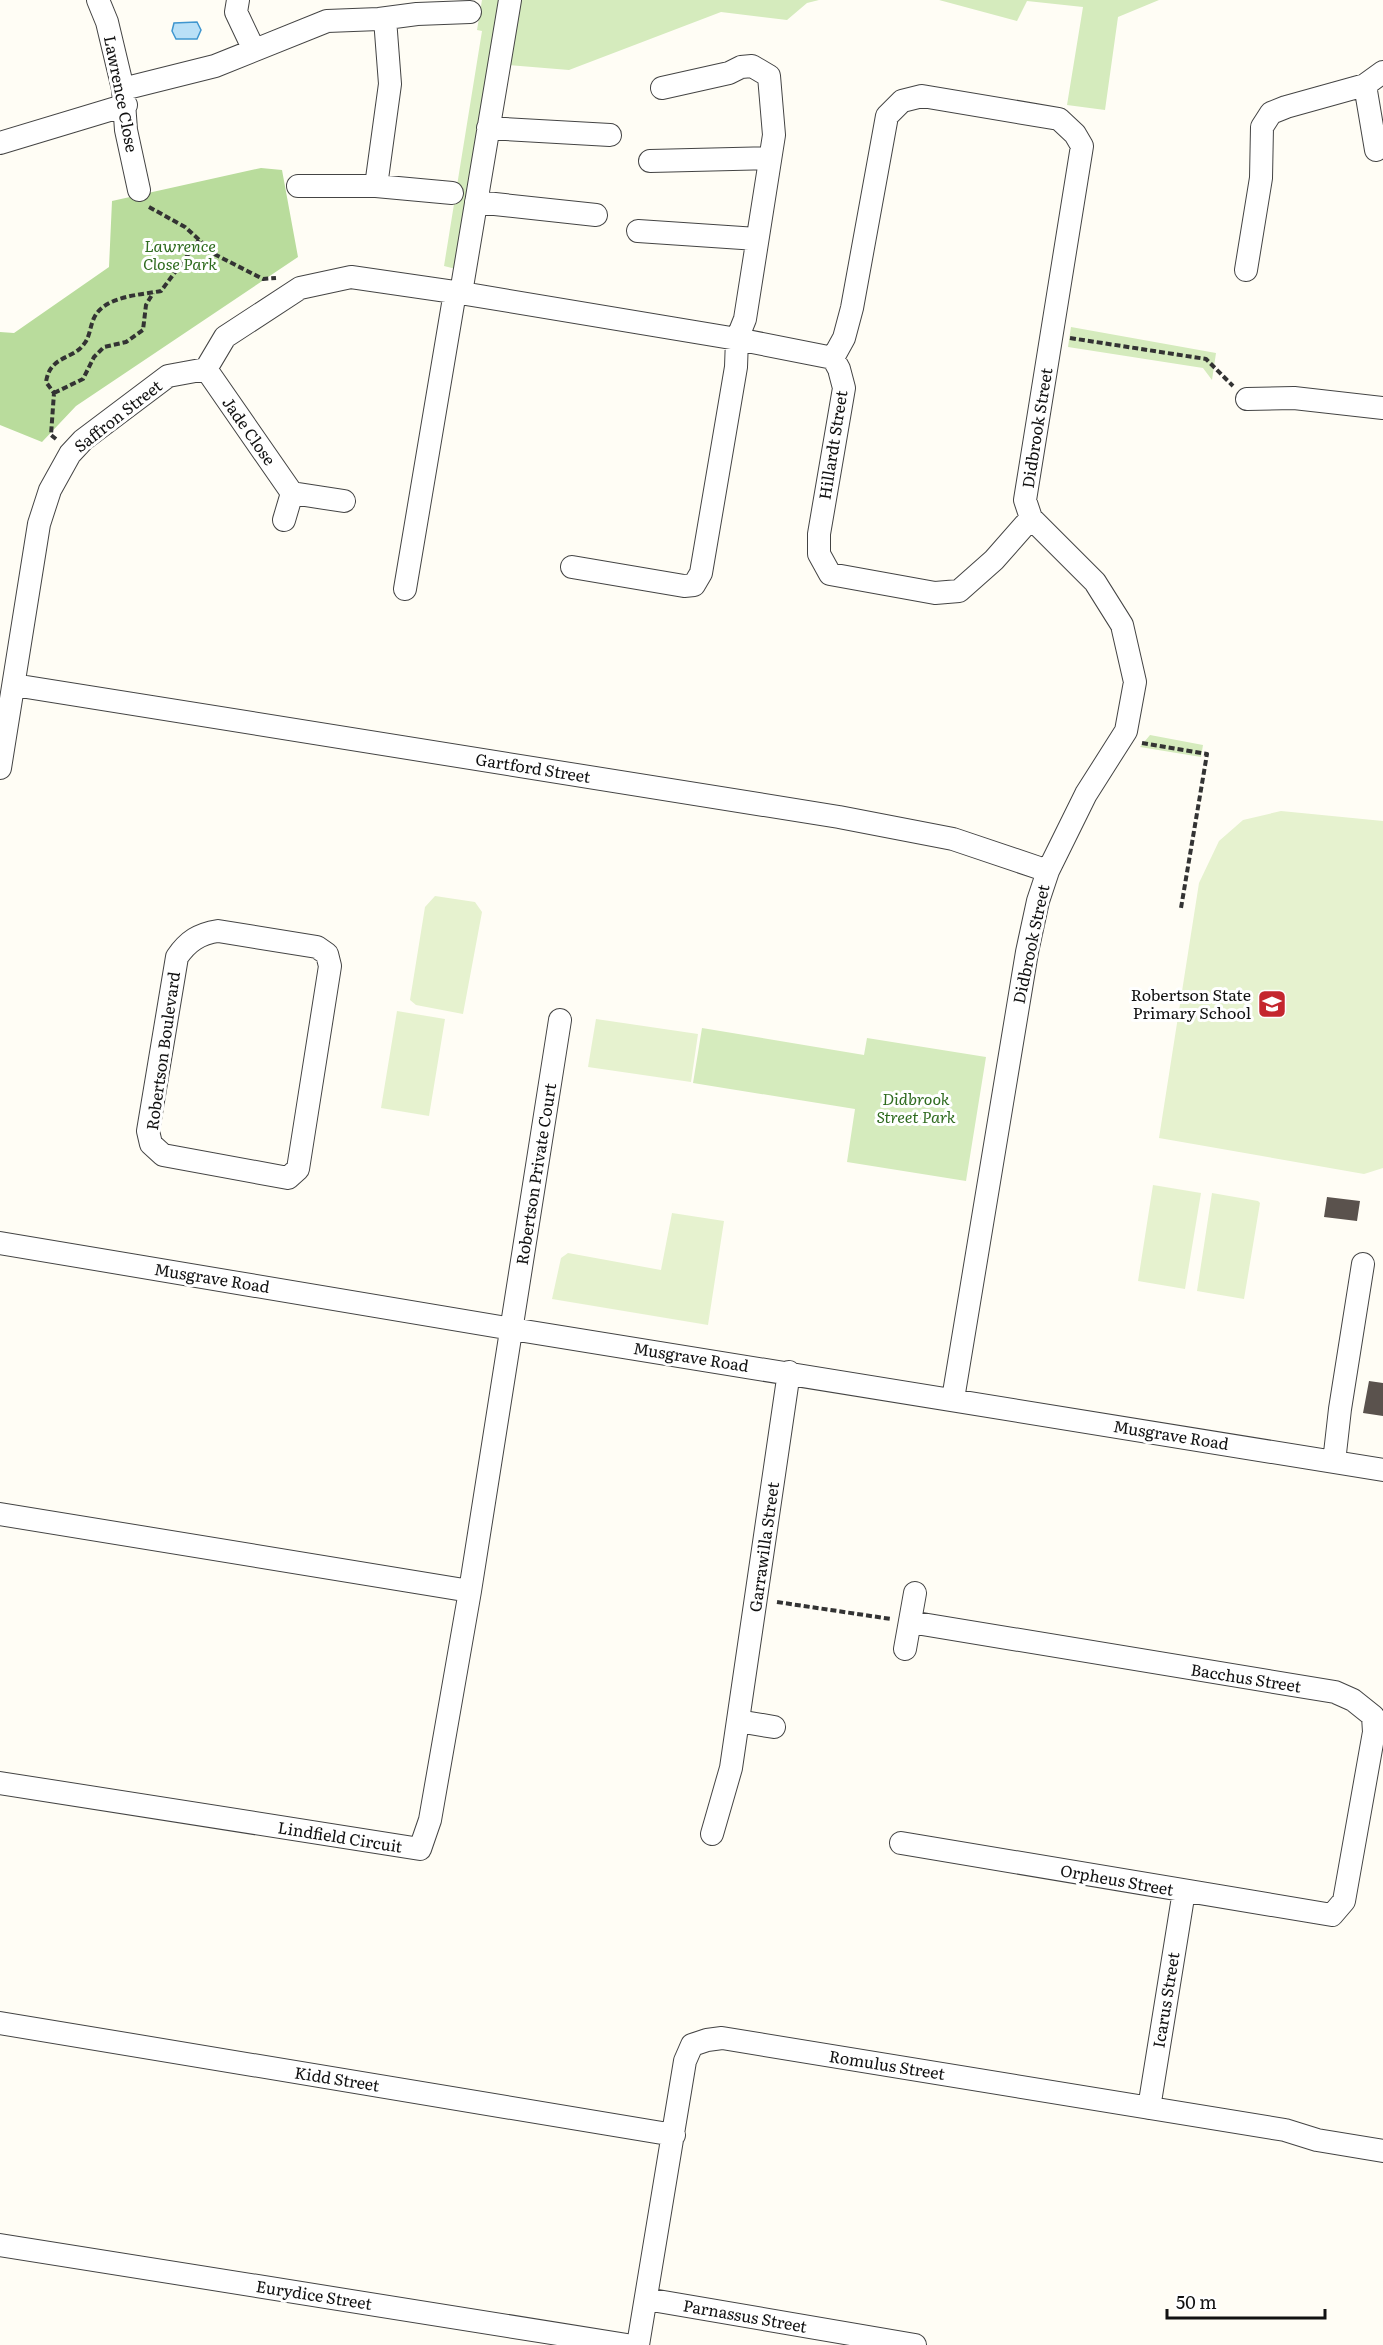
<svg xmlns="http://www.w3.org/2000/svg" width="1383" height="2345" font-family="Literata,serif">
<rect width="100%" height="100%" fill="#fffdf5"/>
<path fill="#d5ebbd" d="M482,0H499L456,269L444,266L482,31L477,30Z
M520,0H819L807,3L787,20L721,12L569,70L508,65Z
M939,0H1159L1118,17L1105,110L1067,105L1083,7L1027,1L1017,21Z
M1071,327L1216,353L1212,380L1203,368L1068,347Z
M1150,735L1203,745L1201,757L1140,747Z
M702,1028L864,1055L867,1038L986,1057L966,1181L847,1162L855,1109L693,1083Z"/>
<path fill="#b9dc9c" d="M261,168L282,170L298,257L76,406L42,442L0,425V332L14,333L109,267L112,201Z"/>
<path fill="#e6f2cf" d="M1281,811L1383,821V1168L1364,1174L1159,1138L1199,883L1219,841L1243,820Z
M435,896L475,902L482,912L463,1014L416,1005L410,1000L425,907Z
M397,1011L445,1019L429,1116L381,1108Z
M596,1019L698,1034L691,1082L588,1067Z
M1153,1185L1201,1193L1185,1289L1138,1281Z
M1212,1193L1258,1201L1260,1203L1244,1299L1197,1291Z
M672,1213L724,1221L708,1325L552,1299L561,1258L568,1253L661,1270Z"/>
<path fill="#b9e0f7" stroke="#3f96cf" stroke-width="1.5" d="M197,22L201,30L197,39H176L172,31L174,23Z"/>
<path fill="#5a524d" d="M1327,1197L1360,1201L1357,1221L1324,1217Z
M1369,1381L1383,1383V1416L1363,1413Z"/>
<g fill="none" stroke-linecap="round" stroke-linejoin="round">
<g stroke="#444" stroke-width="24">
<path id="minor" d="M98,0L107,22L123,89L126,130L139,190
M238,0L236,12L254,50
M1365,85L1376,150
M123,89L215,66L327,21L379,19L417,14L470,12
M488,128L610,135
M0,143L126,105
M650,161L770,158
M298,186H376L452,193
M376,186L390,84L385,19
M476,202L596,215
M638,231L757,239
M1246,270L1261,178L1262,127L1271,113L1286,107L1365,85L1383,72
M461,293L510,0
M833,358L844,338L852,308L887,116L902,101L922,96L1059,119L1075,134L1082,146L1025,500L1031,518L1095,582L1122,625L1135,682L1126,731L1086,794L1048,871L1038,901L1027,952L953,1399
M206,369L292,493
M1247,399L1294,398L1383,408
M284,520L292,493L344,501
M572,567L684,586L694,585L701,573L736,367L737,339L745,319L774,135L769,76L752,66L741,67L729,73L662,88
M405,589L455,292
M14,685L839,817L953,839L1048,871
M0,768L39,524L50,490L70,454L83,440L168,376L206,369L225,337L300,288L351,277L461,293L737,339L833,358L839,369L844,388L819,534V554L830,574L935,593L959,591L994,560L1031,518
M218,931L317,947L327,954L330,966L298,1169L288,1178L163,1155L151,1144L148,1131L177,957C188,941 199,934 218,931Z
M0,1243L512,1329L1383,1470
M1334,1462L1340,1409L1363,1264
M0,1514L470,1591
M905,1649L915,1593
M738,1721L774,1727
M0,1783L420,1849L430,1820L470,1591L560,1020
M712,1834L731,1768L789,1372
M901,1843L1332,1915L1344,1901L1374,1732L1373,1716L1353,1700L1335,1692L910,1622
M0,2023L674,2135
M1149,2108L1184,1891
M0,2245L627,2345
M646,2299L915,2345
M638,2345L685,2061L692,2045L707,2040L722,2038L1285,2130L1317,2140L1383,2151"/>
</g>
<path stroke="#333" stroke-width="4" stroke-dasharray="6 3" stroke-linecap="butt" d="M149,207L185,227L216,255L263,279L276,278
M1070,338L1206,359L1233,386
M54,393L83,379L94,357L104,347L126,342L143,330L146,305L153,293
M56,439L51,435L54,393L46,382C50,355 73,360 84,344C90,337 90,326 94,318C104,296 140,295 161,291L199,240
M1142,743L1207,754L1181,908
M777,1602L891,1619"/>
<use href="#minor" stroke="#fff" stroke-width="22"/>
</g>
<defs>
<g id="school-square" transform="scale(1.5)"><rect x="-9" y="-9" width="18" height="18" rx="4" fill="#c4262e" stroke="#fff"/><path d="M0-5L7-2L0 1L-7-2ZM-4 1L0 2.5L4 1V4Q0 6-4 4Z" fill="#fff"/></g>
</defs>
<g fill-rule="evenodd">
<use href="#school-square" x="1272" y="1004"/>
</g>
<g text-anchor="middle" stroke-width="6" stroke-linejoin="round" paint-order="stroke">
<g font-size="16" fill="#111" stroke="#fff">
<text transform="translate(121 94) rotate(79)" y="6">Lawrence Close</text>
<text transform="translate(118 416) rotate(-38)" y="6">Saffron Street</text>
<text transform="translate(1037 428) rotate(-81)" y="6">Didbrook Street</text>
<text transform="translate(249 431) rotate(55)" y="6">Jade Close</text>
<text transform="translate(833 445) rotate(-81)" y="6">Hillardt Street</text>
<text transform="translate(533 768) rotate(9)" y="6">Gartford Street</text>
<text transform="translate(1031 944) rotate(-78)" y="6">Didbrook Street</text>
<text transform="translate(163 1051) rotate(-82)" y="6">Robertson Boulevard</text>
<text transform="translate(536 1174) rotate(-81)" y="6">Robertson Private Court</text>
<text transform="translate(212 1278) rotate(9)" y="6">Musgrave Road</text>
<text transform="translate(691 1357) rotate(9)" y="6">Musgrave Road</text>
<text transform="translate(1171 1435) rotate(9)" y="6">Musgrave Road</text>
<text transform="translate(764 1547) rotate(-82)" y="6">Garrawilla Street</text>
<text transform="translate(1246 1678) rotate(9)" y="6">Bacchus Street</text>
<text transform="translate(340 1837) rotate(9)" y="6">Lindfield Circuit</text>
<text transform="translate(1117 1880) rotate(10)" y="6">Orpheus Street</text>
<text transform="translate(1166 2000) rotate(-81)" y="6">Icarus Street</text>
<text transform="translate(887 2065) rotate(9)" y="6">Romulus Street</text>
<text transform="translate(337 2079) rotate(9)" y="6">Kidd Street</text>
<text transform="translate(314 2295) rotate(9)" y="6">Eurydice Street</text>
<text transform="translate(745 2316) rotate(10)" y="6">Parnassus Street</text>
</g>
<g font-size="16" font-style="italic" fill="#2f6b1f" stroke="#fff">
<text x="180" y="252">Lawrence<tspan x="180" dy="18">Close Park</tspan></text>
<text x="916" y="1105">Didbrook<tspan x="916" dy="18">Street Park</tspan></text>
</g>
<g font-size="16" fill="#111" stroke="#fff" text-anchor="end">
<text x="1251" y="1001">Robertson State<tspan x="1251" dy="18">Primary School</tspan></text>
</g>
</g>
<path d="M1167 2309v9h158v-9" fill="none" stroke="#111111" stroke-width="3"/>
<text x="1176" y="2309" font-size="18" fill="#111111" stroke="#ffffff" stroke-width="4.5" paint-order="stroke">50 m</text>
</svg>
